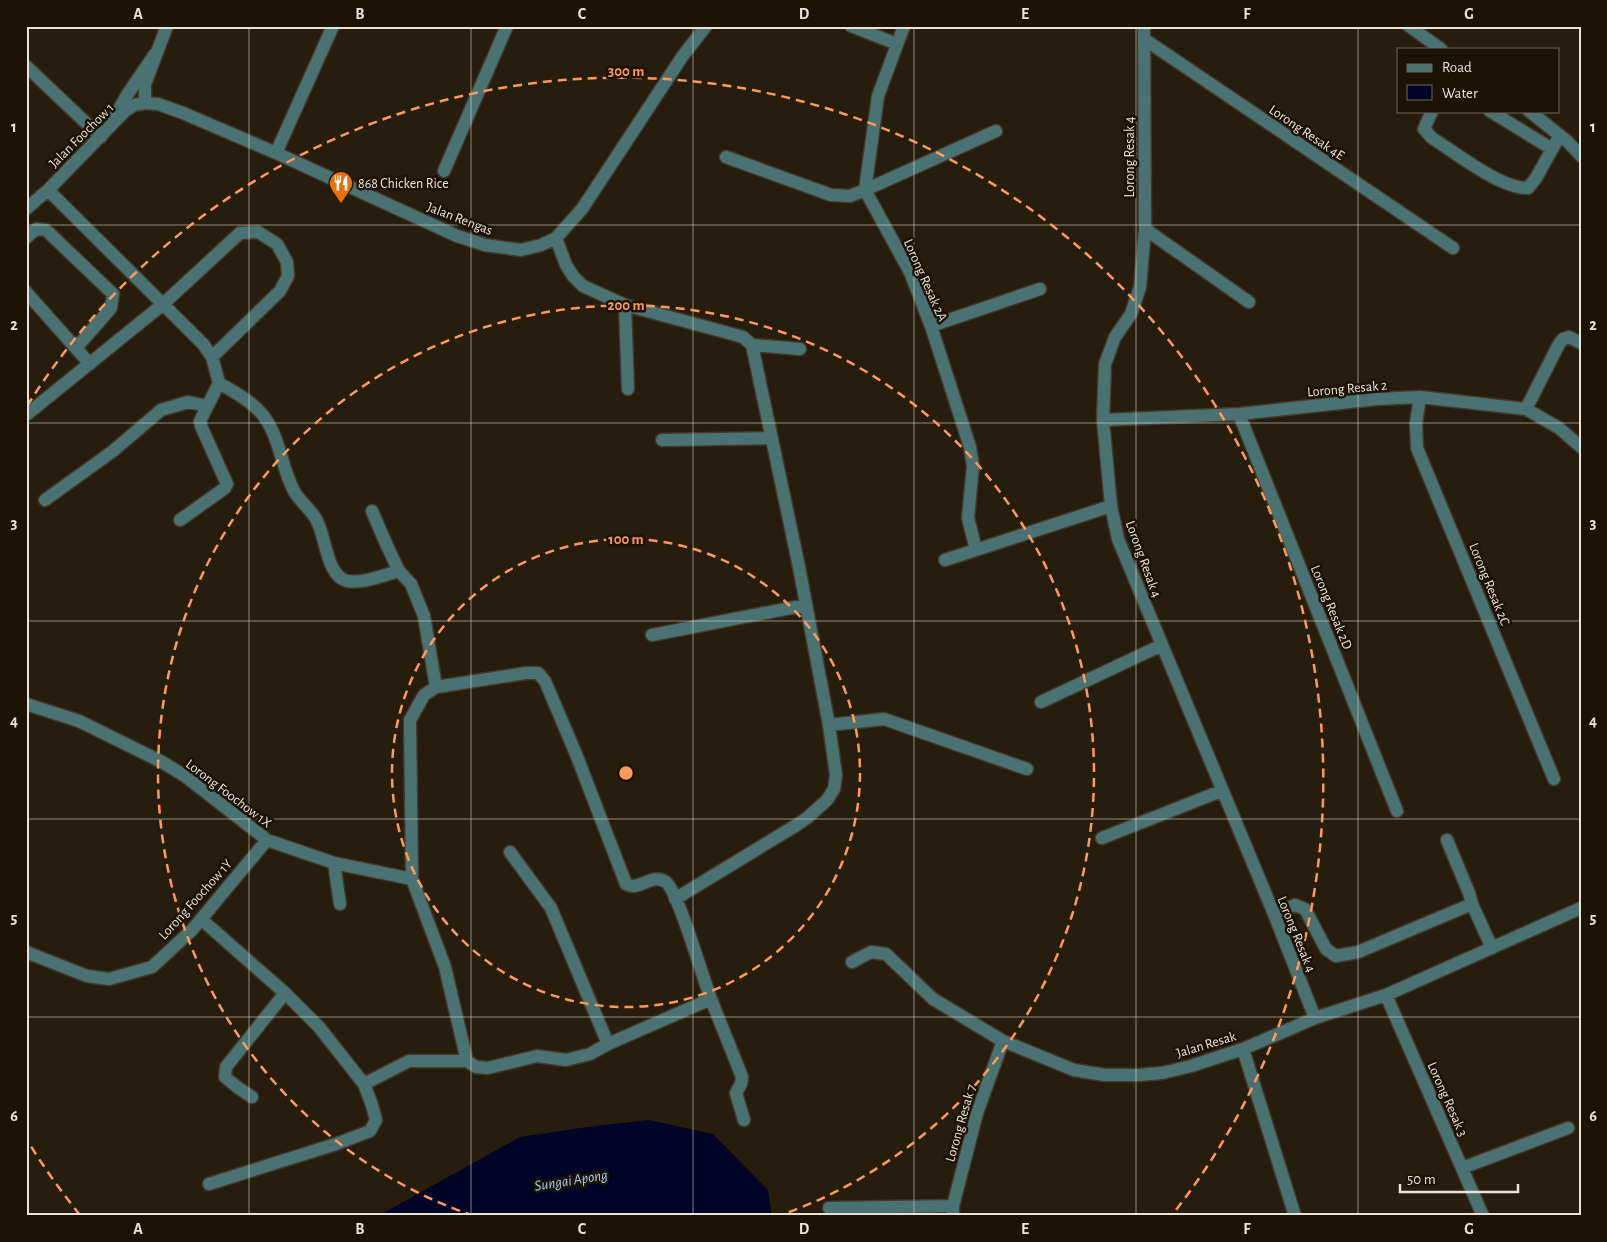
<svg xmlns="http://www.w3.org/2000/svg" width="1607" height="1242" font-family="'Alegreya Sans',sans-serif">
<rect width="100%" height="100%" fill="#261d0c"/>
<path fill="#000528" d="M649,1120L713,1134L768,1190L772,1216H378L520,1137L587,1127Z"/>
<g fill="none" stroke-linecap="round" stroke-linejoin="round">
<g stroke="#413929" stroke-width="15">
<path id="minor" d="M851,26L897,44
M904,26L878,96L865,190L910,272L931,326L970,447L973,466L968,518L976,550
M1144,26L1145,229L1140,287L1131,314L1115,337L1105,364L1103,420L1111,506L1118,539L1274,914L1315,1018
M1409,26L1441,49
M1144,39L1453,248
M26,66L101,137
M145,103V84L167,26
M1432,111L1424,129L1432,138C1456,153 1501,189 1528,188L1536,178L1560,135
M1490,111L1552,149
M1529,111L1567,141L1581,156
M114,118L127,95L155,54
M276,153L333,26
M726,157L831,195L850,196L865,190L996,131
M444,171L507,26
M48,190L203,344L212,357L219,383C233,391 251,401 262,414C280,436 281,467 294,491C300,502 312,510 317,521C326,537 326,575 347,581C363,584 384,575 399,571
M26,209L48,190L125,111L134,105L145,103L158,104L183,113L276,153L457,236L485,245L521,250L541,245L556,238L582,209L682,57L706,26
M1145,229L1249,302
M26,238L36,229L46,230L113,294L111,308L76,348
M556,238L566,265L573,276L583,286L625,305L743,337L752,345L798,562L829,725L836,775L834,789L827,800L807,818L795,826L675,899
M26,292L90,364
M625,305L628,389
M931,326L1040,289
M752,345L800,349
M1420,397L1416,423L1417,448L1554,779
M1526,409L1559,344L1563,339L1569,337L1581,343
M1239,414L1397,811
M26,415L162,305L240,233L258,232L277,244L287,262L288,276L280,291L212,357
M1103,420L1239,414L1377,399L1420,397L1526,409L1559,428L1581,447
M662,440L771,438
M45,500L113,451L161,410L188,402L207,406
M372,511L388,548L399,571L411,584L424,616L436,687L424,695L410,720L412,879
M180,520L225,488L227,484L201,426L200,421L219,383
M945,560L1111,506
M652,635L806,605
M436,687L526,673H538L545,681L576,754L626,884C639,892 652,872 666,882C678,891 703,979 711,999C721,1025 732,1051 742,1077L741,1084L736,1093L744,1120
M1041,702L1162,645
M26,704L79,721L162,762L185,776L267,840L334,863L412,879L445,967L467,1061
M829,725L884,719L1027,769
M1102,838L1221,791
M510,852L551,908L608,1044
M334,863L340,904
M1472,904L1492,948
M1274,914L1295,905L1305,909L1326,949L1336,956L1358,952L1472,904L1469,893L1447,840
M201,919L285,993L319,1027L364,1084L372,1105L376,1120L370,1131L336,1144L209,1184
M26,952L87,976L109,979L152,967L192,930L267,840
M852,962L871,952L886,954L933,999L1003,1041L1074,1070L1104,1075H1139L1162,1073L1191,1066L1243,1049L1315,1018L1386,995L1581,908
M1386,995L1483,1216
M1243,1049L1295,1216
M364,1084L409,1061H467L476,1067L488,1068L537,1056L566,1060L590,1054L608,1044L711,999
M252,1097L237,1087L225,1077L226,1067L285,993
M1462,1168L1568,1128
M829,1208L953,1206
M953,1216V1206L977,1113L1003,1041"/>
</g>
<use href="#minor" stroke="#4b7273" stroke-width="12"/>
</g>
<path fill="none" stroke="#e9e3d8" stroke-width="1" stroke-opacity="0.55" d="M249,26V1216M471,26V1216M693,26V1216M914,26V1216M1136,26V1216M1358,26V1216M26,225H1581M26,423H1581M26,621H1581M26,819H1581M26,1017H1581"/>
<g fill="none" stroke="#ff9b5a" stroke-width="2.5" stroke-dasharray="9 6">
<circle cx="626" cy="773" r="234"/>
<path d="M474 1216A468 468 0 1 1 778 1216"/>
<path d="M80 1215A702 702 0 0 1 27 1140M27 406A702 702 0 1 1 1172 1215"/>
</g>
<defs>
<g id="restaurant-pin" transform="scale(1.25)"><path d="M0 17L-7.5 6A9.5 9.5 0 1 1 7.5 6Z" fill="#e8710a" stroke="#1c1304"/><path d="M-5-6h1v4h1v-4h1v4h1v-4h1v5L-1.5 .5V6h-2V.5L-5-1ZM5-6V6H3V1.5H1.5Q1.5-4 5-6Z" fill="#fff"/></g>
</defs>
<g fill-rule="evenodd">
<use href="#restaurant-pin" x="341" y="183"/>
</g>
<g text-anchor="middle" stroke-width="5" stroke-linejoin="round" paint-order="stroke">
<g font-size="14" fill="#e9e3d8" stroke="#1c1304">
<text transform="translate(1307 132) rotate(34)" y="5">Lorong Resak 4E</text>
<text transform="translate(81 135) rotate(-45)" y="5">Jalan Foochow 1</text>
<text transform="translate(1129 157) rotate(-90)" y="5">Lorong Resak 4</text>
<text transform="translate(460 218) rotate(21)" y="5">Jalan Rengas</text>
<text transform="translate(926 280) rotate(66)" y="5">Lorong Resak 2A</text>
<text transform="translate(1347 388) rotate(-5)" y="5">Lorong Resak 2</text>
<text transform="translate(1144 559) rotate(70)" y="5">Lorong Resak 4</text>
<text transform="translate(1490 584) rotate(68)" y="5">Lorong Resak 2C</text>
<text transform="translate(1332 607) rotate(68)" y="5">Lorong Resak 2D</text>
<text transform="translate(229 793) rotate(37)" y="5">Lorong Foochow 1X</text>
<text transform="translate(195 899) rotate(-48)" y="5">Lorong Foochow 1Y</text>
<text transform="translate(1297 934) rotate(68)" y="5">Lorong Resak 4</text>
<text transform="translate(1206 1044) rotate(-17)" y="5">Jalan Resak</text>
<text transform="translate(1448 1099) rotate(66)" y="5">Lorong Resak 3</text>
<text transform="translate(960 1123) rotate(-74)" y="5">Lorong Resak 7</text>
</g>
<g font-size="14" fill="#e9e3d8" stroke="#1c1304" text-anchor="start">
<text x="358" y="188">868 Chicken Rice</text>
</g>
<g font-size="15" font-style="italic" fill="#a7c9f9" stroke="#1c1304">
<text transform="translate(571 1180) rotate(-9)" y="5">Sungai Apong</text>
</g>
</g>
<circle cx="626" cy="773" r="8" fill="#ff9b5a" stroke="#1c1304" stroke-width="2.5"/>
<g font-size="15" text-anchor="middle" font-weight="bold" fill="#ff9b5a" stroke="#1c1304" stroke-width="5" stroke-linejoin="round" paint-order="stroke">
<text x="626" y="76">300 m</text>
<text x="626" y="310">200 m</text>
<text x="626" y="544">100 m</text>
</g>
<rect width="1607" height="1242" fill="none" stroke="#1c1304" stroke-width="55"/>
<rect x="1397" y="48" width="162" height="65" fill="#1c1304" stroke="#6e6659"/>
<rect x="1407" y="64" width="25" height="8" fill="#4b7273" stroke="#6e6659"/>
<text x="1442" y="72" font-size="15" fill="#e9e3d8">Road</text>
<rect x="1407" y="85" width="25" height="15" fill="#000528" stroke="#6e6659"/>
<text x="1442" y="98" font-size="15" fill="#e9e3d8">Water</text>
<path d="M1400 1184v8h118v-8" fill="none" stroke="#e9e3d8" stroke-width="2.5"/>
<text x="1407" y="1184" font-size="15" fill="#e9e3d8" stroke="#1c1304" stroke-width="4" paint-order="stroke">50 m</text>
<rect x="28" y="28" width="1552" height="1186" fill="none" stroke="#e9e3d8" stroke-width="2"/>
<g font-size="16" text-anchor="middle" font-weight="bold" fill="#e9e3d8">
<text x="138" y="19">A</text>
<text x="360" y="19">B</text>
<text x="582" y="19">C</text>
<text x="804" y="19">D</text>
<text x="1025" y="19">E</text>
<text x="1247" y="19">F</text>
<text x="1469" y="19">G</text>
<text x="14" y="132">1</text>
<text x="1593" y="132">1</text>
<text x="14" y="330">2</text>
<text x="1593" y="330">2</text>
<text x="14" y="528">3</text>
<text x="1593" y="528">3</text>
<text x="14" y="726">4</text>
<text x="1593" y="726">4</text>
<text x="14" y="923">5</text>
<text x="1593" y="923">5</text>
<text x="14" y="1121">6</text>
<text x="1593" y="1121">6</text>
<text x="138" y="1234">A</text>
<text x="360" y="1234">B</text>
<text x="582" y="1234">C</text>
<text x="804" y="1234">D</text>
<text x="1025" y="1234">E</text>
<text x="1247" y="1234">F</text>
<text x="1469" y="1234">G</text>
</g>
</svg>
